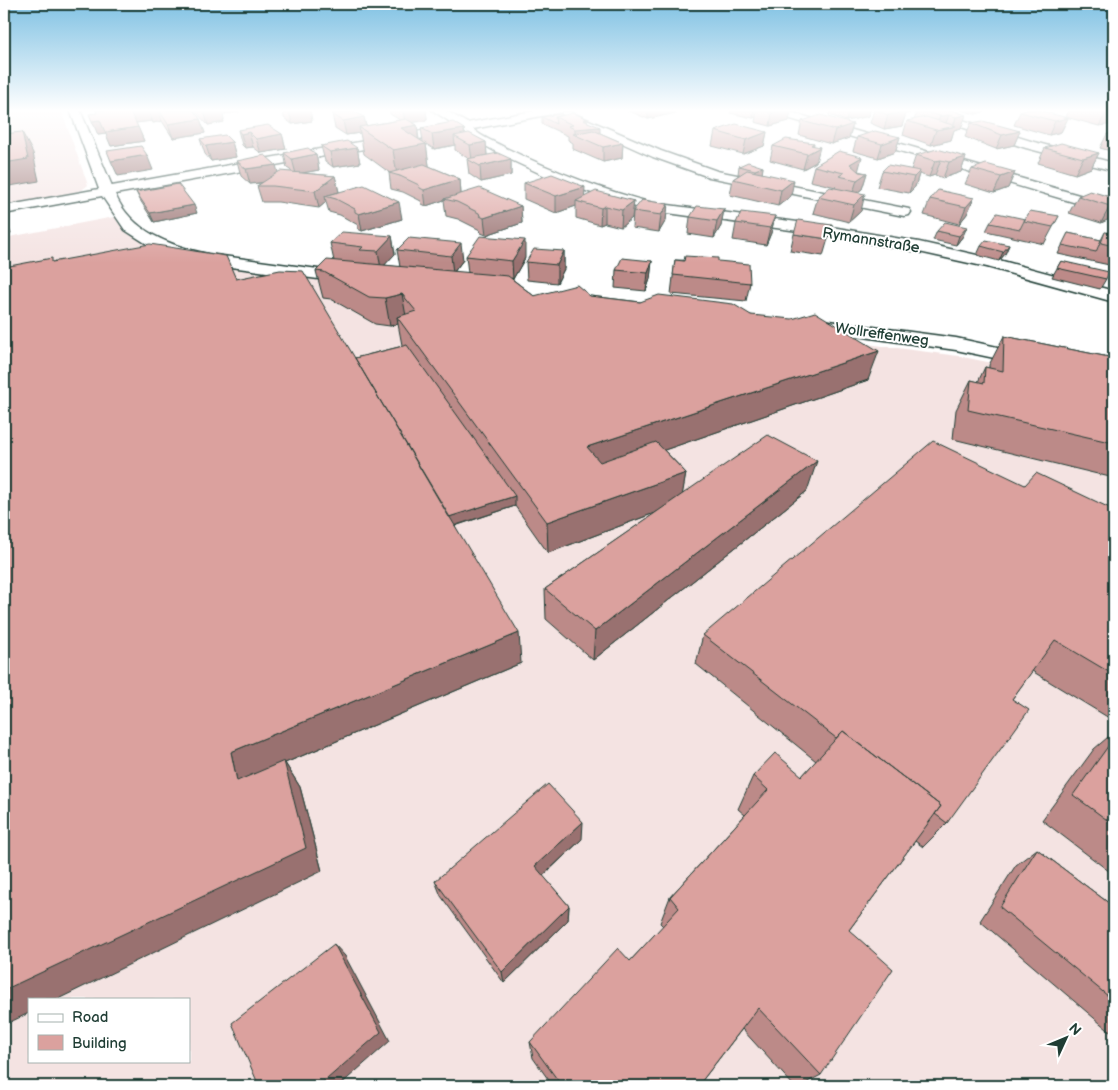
<svg xmlns="http://www.w3.org/2000/svg" width="1118" height="1090" font-family="'Balsamiq Sans',sans-serif">
<rect width="100%" height="100%" fill="#fff"/>
<filter id="ink" filterUnits="userSpaceOnUse"><feTurbulence type="fractalNoise" baseFrequency=".02" numOctaves="2"/><feDisplacementMap in="SourceGraphic" scale="10" xChannelSelector="R" yChannelSelector="G"/><feConvolveMatrix kernelMatrix="1 2 1 2 8 2 1 2 1" color-interpolation-filters="sRGB"/></filter>
<g filter="url(#ink)">
<path fill="#f4e3e2" fill-rule="evenodd" d="M4,110H61L88,185L82,190L73,193L4,206Z
M119,216L183,253L958,356L1114,388V1086H4V238ZM29,999H189V1061H29Z"/>
<g fill="none" stroke-linecap="round" stroke-linejoin="round">
<g stroke="#1f3d34" stroke-width="3">
<path id="minor" d="M70,110H80L112,186L455,125L432,110H445L467,123L539,110H563L562,112H570L661,151L717,171L904,208L909,209L911,212L909,215L904,216L709,177L653,157L562,116V112L473,129C481,137 495,142 506,148C553,171 602,190 653,203L820,225L919,242L999,260L1114,291V302L987,267L919,252L820,234L653,211L624,204L554,180L509,159L466,135L463,131L115,194C131,232 171,246 208,254L355,274L361,275L364,279L361,283L355,284L208,264L175,256L150,246L125,230L102,196L4,214V206L99,189Z
M766,110H783L1114,205V214L767,112Z
M914,110H930L1034,142L1114,163V171L1026,148L915,112Z
M806,318L956,338L1039,356L1042,360L1039,364L1032,366L956,350L799,328L797,324L799,320Z"/>
</g>
<use href="#minor" fill="#fff" fill-rule="evenodd"/>
</g>
<path fill="#bc8a88" stroke="#1f3d34" d="M96,110H193L200,119L205,133L173,138L162,121L153,123L152,121L136,123L144,141L111,146L106,134L98,135L97,113Z
M194,110H238L239,112L223,114L224,120H223L224,122L208,125Z
M283,110H310L312,121L292,124L284,118Z
M390,110H426L427,119H426V121L411,122L417,125L419,139L423,142L421,128L464,129L465,134L486,142L487,155L511,159V175L481,182L469,174L467,159H469L455,150V145L434,149L426,144L429,166L460,179L461,194L521,206L522,223L486,235L481,233L480,230L458,219L446,216L444,200L426,206L422,204L421,201L403,192L391,189L389,173H390L364,154L360,133L346,135L335,128L332,114L364,117L366,126L400,120L390,114Z
M627,110H675V113L648,119Z
M731,110H791L789,121L770,126L755,122L756,117L753,118L730,113Z
M830,110H870L869,116L846,121L829,115Z
M874,110H911L910,113H906L902,126L884,129L870,123Z
M918,110H951L966,115L961,128L954,130L951,140L931,145L903,135L907,121L914,120Z
M961,110H991L975,114Z
M1069,110H1114L1099,126L1066,117Z
M1020,112L1068,118L1061,132L1049,135L1014,125Z
M563,115L587,119V121L600,133L623,143L622,158L603,162L573,149V143L568,140V136L542,124V117Z
M802,121L853,124L849,138L831,144L799,135Z
M971,123L1020,131L1014,145L996,149L965,137Z
M238,130L282,134L286,149L261,153L253,147L245,148L242,145Z
M715,131L767,132L764,146L743,154L712,146Z
M1114,132V152L1100,148L1107,134Z
M857,137H900L895,152L878,158L853,151Z
M200,139L232,142L236,157L211,161L205,154Z
M321,146L357,148L360,163L333,167L325,161Z
M773,146H814L816,162L803,169L770,160Z
M1045,148L1099,153L1091,168L1075,174L1038,163Z
M284,153L316,154L319,170L302,173L335,176L339,192L402,219L362,231L358,229V225L340,215L329,212L326,202L319,208L278,202H262L257,186L262,183L250,184L241,176L237,161L278,173L293,172L287,168Z
M916,155L966,157L961,172L943,178L935,175L929,177L919,174L915,187L909,193L877,187L882,171L911,170Z
M739,166L763,167L762,173L791,196L778,206L730,195L733,179L740,174H738Z
M814,166L858,171L867,173L862,189L857,193L861,211L849,222L813,213L818,197L836,187L810,181Z
M972,169L1015,172L1008,188L994,193L965,184Z
M1114,169V181L1108,180Z
M524,183L584,197L634,201L632,218L621,227L605,223L600,225L576,218V206L556,213L524,199Z
M136,192L197,213L154,222L140,200Z
M1078,196L1114,198V216L1101,223L1069,213Z
M974,198L967,214L959,224L924,215L930,199Z
M668,204L666,220L659,232L632,228L633,211Z
M724,209L721,226L714,238L688,234L690,217Z
M775,216L771,233L766,245L733,240L736,223Z
M1059,216L1044,244L986,231L990,223L1025,219Z
M937,231L963,236L956,245L933,240Z
M1105,232L1114,234V266L1058,254L1068,233L1101,240Z
M794,234L828,239L823,256L790,251Z
M392,236L395,254L384,265L400,267L397,250L409,238L463,260L454,272L468,273L466,256L525,258L513,279L511,278L534,296H590L751,315L868,380L664,450L686,473L682,494L807,491L593,660L546,619L545,589L657,512L548,553L515,506L455,526L521,663L285,763L300,787L322,871L54,261L236,279L355,358L403,346L402,345L398,324L390,326L375,324L331,299L323,298L316,271L334,261L330,243Z
M1009,245L1005,254L999,261L977,255L981,246Z
M564,251V269L557,283L527,280L526,262Z
M675,260L718,261L750,283L746,301L671,294Z
M652,261L650,279L646,291L615,288L616,270Z
M1061,261L1106,279L1100,289L1052,277Z
M1004,336L1114,358V478L953,439L956,410L971,380L978,382L985,367L989,368V365Z
M1025,485L1114,510V721L1032,671L1012,699L947,823L923,847L915,841L849,930L821,1075L800,1086H794L742,1029L698,1086H553L533,1058L530,1042L630,961L663,926L660,923L670,897L745,815L738,809L753,776H802L816,761L696,664L703,635Z
M1114,732V875L1042,820L1094,749Z
M582,839L543,876L569,906L568,920L504,983L441,896L435,881Z
M1037,849L1114,907V1035L980,921L1016,865Z"/>
<path fill="#99716f" stroke="#1f3d34" d="M129,110H148L152,121L134,123Z
M148,110H158L162,121L153,123Z
M209,110H238L239,112L223,114L224,120H223L224,122L208,125L204,111Z
M289,110H310L312,121L292,124Z
M403,110H426L427,119H426V121L405,123Z
M648,110H675V113L648,119Z
M754,110H757L756,117L753,118Z
M781,110H791L789,121L770,126L772,113Z
M849,110H870L869,116L846,121Z
M894,110H911L910,113H906L902,126L884,129L888,115Z
M976,110H991L975,114Z
M1114,112V124L1099,126L1106,113Z
M949,115L944,128L935,130L940,116Z
M966,115L961,128L954,130L951,140L931,145L936,130L953,127L956,117Z
M364,117L367,131L359,127L360,133L346,135L343,121Z
M1068,118L1061,132L1049,135L1055,121Z
M200,119L205,133L173,138L168,124Z
M587,119V128L600,127V141L575,135V129L583,120Z
M100,120L106,134L98,135L92,121Z
M853,124L849,138L831,144L835,130Z
M417,125L419,145L426,144L430,172L400,176L397,175L393,150L401,128Z
M138,127L144,141L111,146L105,132Z
M464,129L465,142L454,136L455,145L434,149L432,134Z
M1020,131L1014,145L996,149L1002,135Z
M22,132L33,153L39,181L4,187V163Z
M249,132L253,147L245,148L241,134Z
M767,132L764,146L743,154L746,140Z
M282,134L286,149L261,153L256,139Z
M900,137L895,152L878,158L882,144Z
M232,142L236,157L211,161L206,146Z
M486,142L487,157L472,160L470,145Z
M623,143L622,158L603,162V147Z
M814,143L813,151L820,147L816,162L803,169L807,154L811,145Z
M357,148L360,163L333,167L330,152Z
M1099,153L1091,168L1075,174L1083,158Z
M316,154L319,170L296,174L292,159Z
M147,155L153,170L118,176L111,161Z
M862,157L858,172L850,164Z
M966,157L961,172L943,178L949,162Z
M511,159V175L481,182L480,166Z
M941,160L935,175L929,177L935,161Z
M276,165L280,180L250,184L246,169Z
M763,167L762,175L753,178L755,170Z
M920,171L915,187L909,193L914,177Z
M1015,172L1008,188L994,193L1001,177Z
M867,173L862,189L852,196L857,180Z
M335,176L339,192L325,196L326,202L319,208L315,191Z
M460,179L461,195L444,199V200L426,206L424,190Z
M794,180L791,196L778,206L781,190Z
M585,187L584,203L576,201V206L556,213V196Z
M865,194L861,211L849,222L854,205Z
M974,198L967,214L959,224L966,207Z
M634,201L632,218L621,227L622,210Z
M399,202L402,219L362,231L359,214Z
M668,204L666,220L659,232L661,215Z
M1114,204V217L1101,223L1110,206Z
M194,205L197,213L154,222L150,213Z
M521,206L522,223L486,235L484,218Z
M605,206V223L600,225L601,208Z
M724,209L721,226L714,238L717,221Z
M4,215L11,234L4,236Z
M775,216L771,233L766,245L770,228Z
M967,227L963,236L956,245L959,236Z
M392,236L395,254L381,269L378,251Z
M525,240V258L513,279L512,261Z
M461,243L463,260L453,273L451,256Z
M1009,245L1005,254L999,261L1003,252Z
M564,251V269L557,283V265Z
M652,261L650,279L646,291L648,273Z
M402,294L407,322L397,317L398,324L390,326L385,298Z
M879,351L868,380L586,477L587,447Z
M817,461L807,491L593,660L595,631Z
M686,473L681,503L548,553L547,522Z
M515,496V506L444,529L442,519Z
M519,633L521,663L285,763L300,787L322,871L58,999H29V1013L4,1025V990L237,781L231,752Z
M583,822L582,839L536,882L535,866Z
M569,906L568,920L504,983L502,972Z
M334,944L345,956L390,1041L339,1086H319Z"/>
<path fill="#dba19e" stroke="#1f3d34" d="M96,110H129L138,127L105,132L100,120L92,121L89,114L97,113Z
M159,110H193L200,119L168,124Z
M763,110H781L772,113Z
M876,110H900L906,112L888,115Z
M919,110H951L966,115L956,117L949,115L940,116Z
M1027,110H1037L1068,118L1055,121L1020,112Z
M1096,110H1114V112L1106,113Z
M353,111L364,117L343,121L332,114Z
M574,113L587,119L583,120L600,127L575,129L568,126L573,125L555,117Z
M560,114L563,115L555,117L556,124L542,117Z
M821,115L853,124L835,130L802,121Z
M926,117L956,126L936,130L907,121Z
M406,119L417,125L401,128L426,144L393,150L359,127Z
M983,121L1020,131L1002,135L971,123Z
M453,122L464,129L432,134L421,128Z
M736,124L767,132L746,140L715,131Z
M268,125L282,134L256,139L249,132L241,134L238,130Z
M593,130L623,143L603,147L573,134Z
M875,131L900,137L882,144L857,137Z
M22,132L28,159L4,163V134Z
M1114,132V136L1107,134Z
M469,133L486,142L470,145L454,136Z
M225,135L232,142L206,146L200,139Z
M786,139L814,143L811,145L820,147L807,154L773,146Z
M347,141L357,148L330,152L321,146Z
M1061,143L1099,153L1083,158L1045,148Z
M141,146L147,155L111,161L107,151Z
M308,148L316,154L292,159L284,153Z
M937,149L966,157L949,162L941,160L935,161L916,155Z
M839,151L862,157L850,164L859,172L867,173L857,180L839,176L844,173L814,166Z
M498,153L511,159L480,166L467,159Z
M265,155L276,165L246,169L237,161Z
M748,162L763,167L755,170L739,166Z
M424,164L460,179L424,190L420,188L419,185L400,176L389,173Z
M986,164L1015,172L1001,177L972,169Z
M888,165L920,171L914,177L882,171Z
M747,170L794,180L781,190L733,179Z
M280,171L335,176L315,191L273,186H257Z
M552,174L585,187L556,196L524,183Z
M178,184L194,205L150,213L136,192Z
M364,185L399,202L359,214L355,212V209L336,199L325,196Z
M830,187L865,194L854,205L818,197Z
M480,188L521,206L484,218L480,216L479,213L457,202L444,199Z
M938,190L974,198L966,207L930,199Z
M596,191L634,201L622,210L605,206L601,208L576,201Z
M1090,191L1114,198V204L1110,206L1078,196Z
M642,200L668,204L661,215L633,211Z
M697,206L724,209L717,221L690,217Z
M1030,211L1059,216L1053,227L1024,221Z
M741,212L775,216L770,228L736,223Z
M997,213L1025,219L1020,229L990,223Z
M4,218L6,226H4Z
M798,220L832,225L828,239L794,234Z
M945,222L967,227L959,236L937,231Z
M342,232L392,236L378,251L360,250L363,247L330,243Z
M1105,232L1114,234V246L1101,243Z
M1068,233L1101,240L1096,252L1062,245Z
M480,236L525,240L512,261L466,256Z
M409,238L461,243L451,256L397,250Z
M986,240L1009,245L1003,252L981,246Z
M150,244L226,256L236,279L280,270L303,271L519,633L231,752L237,781L284,761L306,848L4,990V267L52,258V262Z
M534,249L564,251L557,265L526,262Z
M685,256L718,258V261L749,264L750,283L673,275L675,260L684,261Z
M622,258L652,261L648,273L616,270Z
M327,260L508,276L534,296L577,285L590,296L640,302L659,295L733,304L751,315L792,319L815,312L879,351L587,447L600,462L656,442L686,473L547,522L397,317L416,311L402,294L385,298L369,297L324,272L316,271Z
M1061,261L1109,272L1106,279L1057,268Z
M1004,336L1114,358V443L968,410L971,380L984,383L985,367L1003,371Z
M407,345L515,496L449,517L355,358Z
M768,435L817,461L595,631L545,589Z
M933,441L1025,485L1036,473L1114,510V675L1055,640L1012,699L1029,710L947,823L935,814L941,806L843,731L836,738L703,635Z
M843,731L941,806L849,930L893,969L821,1075L758,1008L698,1086H562L530,1042L618,948L630,961L679,908L670,897L768,790L753,776L775,753L802,776Z
M1114,738V825L1073,795Z
M548,784L583,822L535,866L569,906L502,972L435,881Z
M1037,849L1114,907V1001L1000,907Z
M334,944L381,1032L319,1086H259L232,1023Z"/>
</g>
<linearGradient id="sky" x2="0" y2="1"><stop stop-color="#7fc1e3"/><stop offset="0.42" stop-color="#fff"/><stop offset="1" stop-color="#fff" stop-opacity="0"/></linearGradient>
<rect width="1118" height="263" fill="url(#sky)"/>
<g text-anchor="middle" stroke-width="4" stroke-linejoin="round" paint-order="stroke">
<g font-size="15" fill="#1f3d34" stroke="#fff">
<text transform="translate(871 240) rotate(9)" y="5">Rymannstraße</text>
<text transform="translate(882 334) rotate(8)" y="5">Wollreffenweg</text>
</g>
</g>
<rect width="1118" height="1090" fill="none" stroke="#fff" stroke-width="20"/>
<rect x="10" y="10" width="1098" height="1070" fill="none" stroke="#1f3d34" stroke-width="2" filter="url(#ink)"/>
<rect x="28" y="998" width="162" height="65" fill="#ffffff" stroke="#a5b1ae"/>
<rect x="38" y="1014" width="25" height="8" fill="#ffffff" stroke="#a5b1ae"/>
<text x="72" y="1022" font-size="15" fill="#1f3d34">Road</text>
<rect x="38" y="1035" width="25" height="15" fill="#dba19e" stroke="#a5b1ae"/>
<text x="72" y="1048" font-size="15" fill="#1f3d34">Building</text>
<g transform="translate(1066 1038) rotate(46)" stroke="#ffffff" stroke-width="4" paint-order="stroke">
<path d="M0-4L9 19L0 12L-9 19Z" fill="#1f3d34"/>
<text y="-8" font-size="14" font-weight="bold" text-anchor="middle" fill="#1f3d34">N</text>
</g>
</svg>
